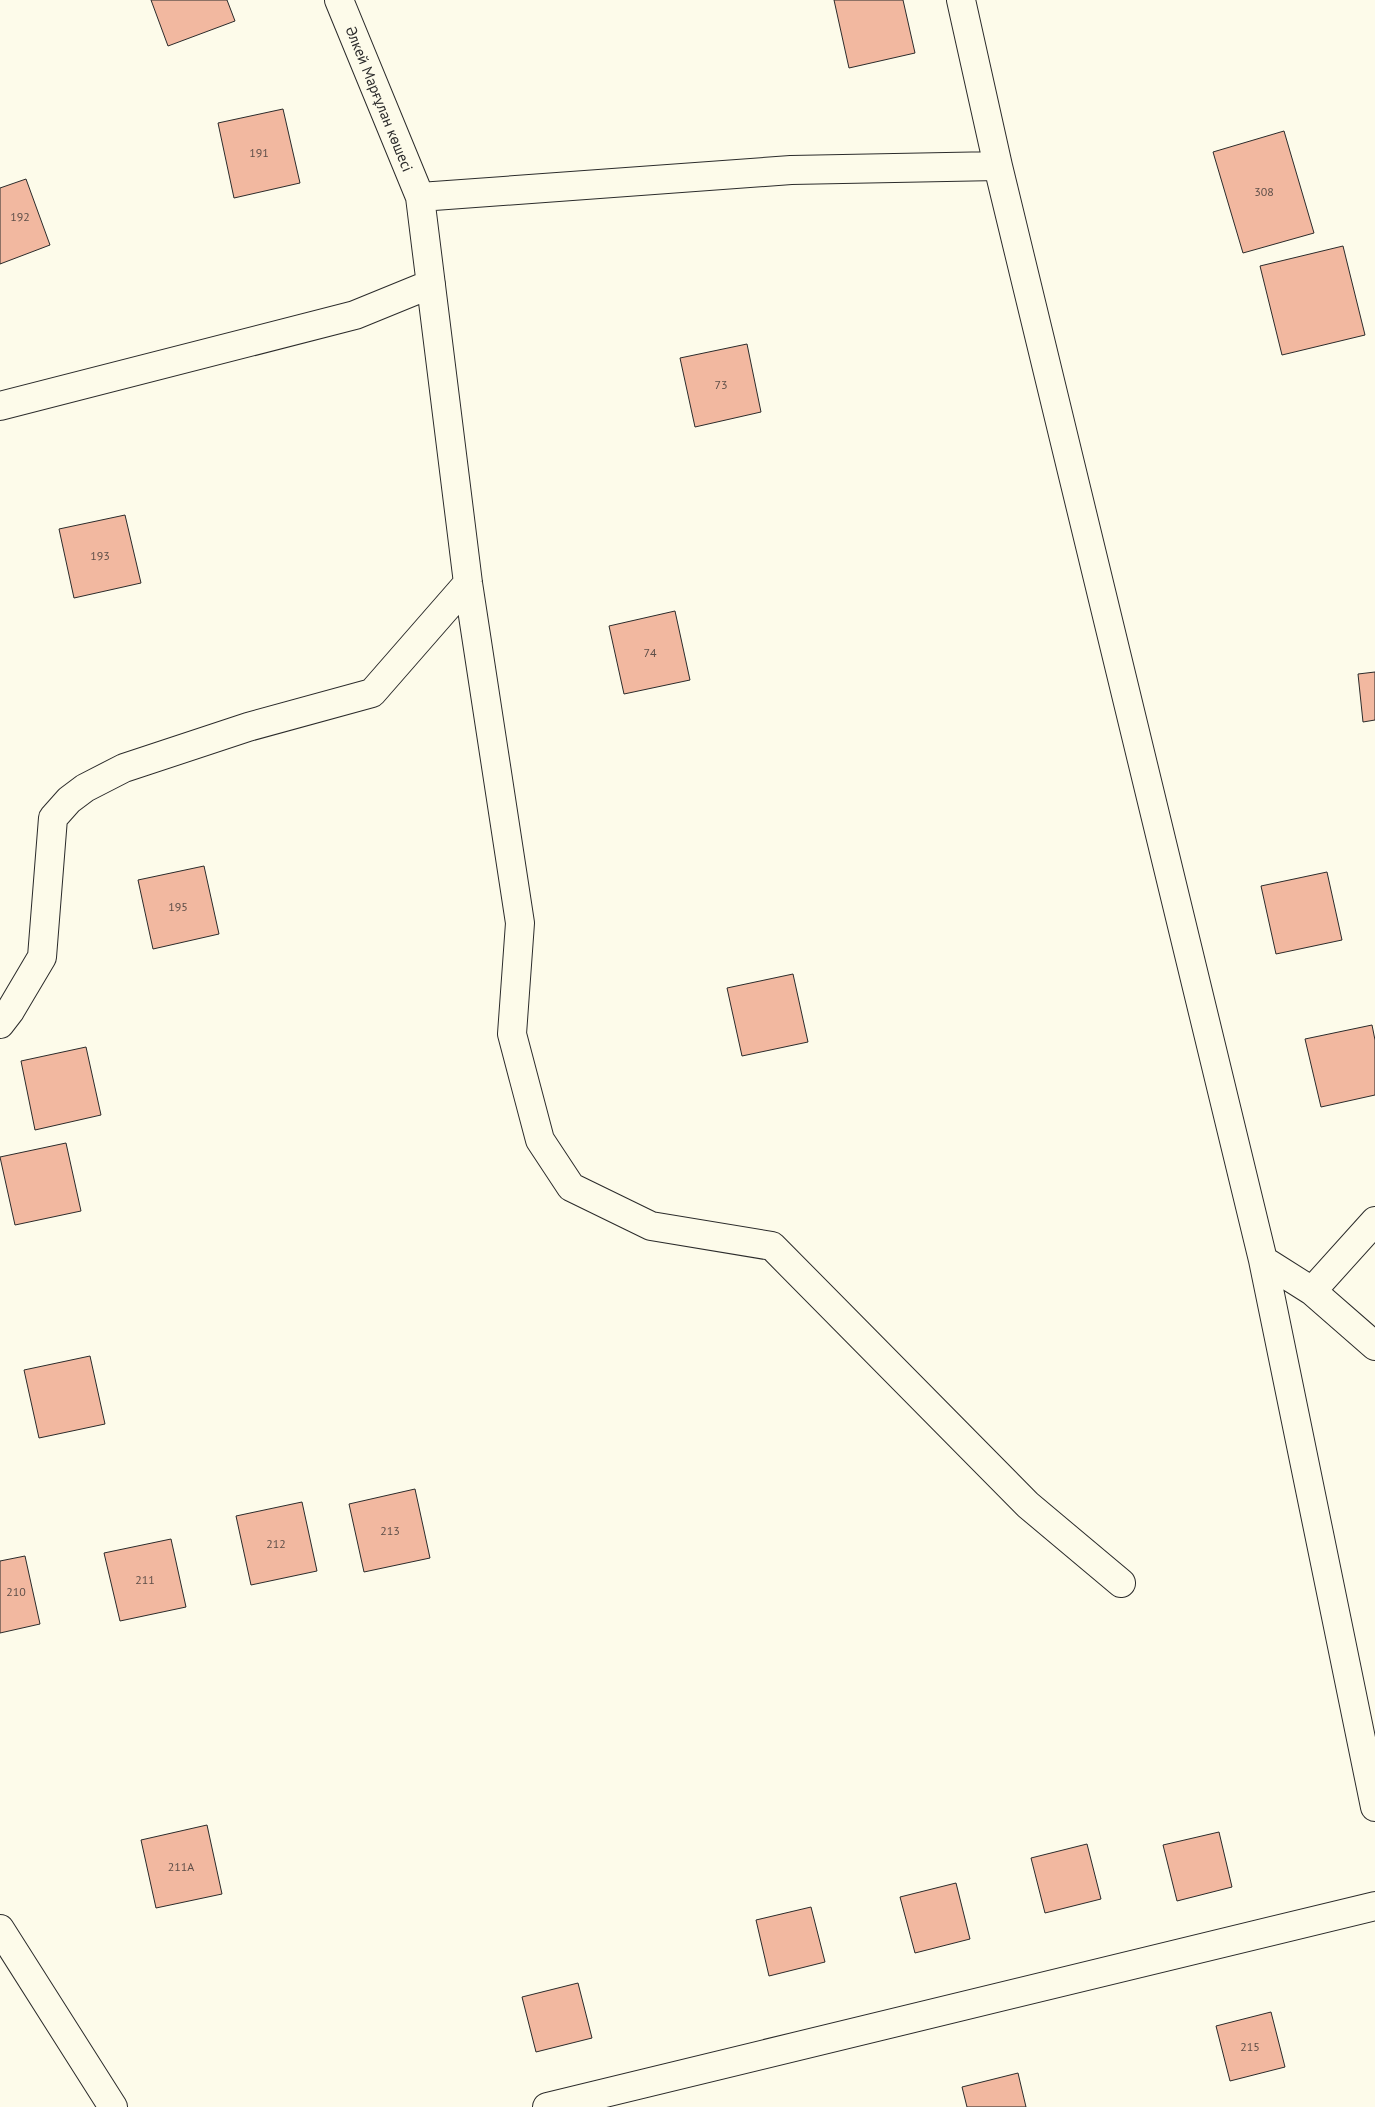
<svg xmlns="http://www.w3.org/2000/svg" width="1375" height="2107" font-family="'PT Sans',sans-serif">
<rect width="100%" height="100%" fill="#fdfbea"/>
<path fill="#f2b8a0" stroke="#2b2b2b" d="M151,0H227L235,21L168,46Z
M834,0H903L915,53L849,68Z
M283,109L300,183L234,198L218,123Z
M1284,131L1314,233L1243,253L1213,152Z
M26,179L50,245L0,264V188Z
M1343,246L1365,335L1282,355L1260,266Z
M747,344L761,412L695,427L680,358Z
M125,515L141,583L74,598L59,529Z
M675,611L690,680L624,694L609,626Z
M1375,672V720L1363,722L1358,674Z
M204,866L219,934L153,949L138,880Z
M1327,872L1342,940L1276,954L1261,886Z
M793,974L808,1042L742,1056L727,988Z
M1372,1025L1375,1040V1095L1321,1107L1305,1039Z
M86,1047L101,1115L35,1130L21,1061Z
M66,1143L81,1211L15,1225L0,1157Z
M90,1356L105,1424L39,1438L24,1370Z
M415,1489L430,1558L364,1572L349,1504Z
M302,1502L317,1571L251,1585L236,1516Z
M171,1539L186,1607L120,1621L104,1553Z
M25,1556L40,1624L0,1633V1561Z
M207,1825L222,1894L156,1908L141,1840Z
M1219,1832L1232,1887L1177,1901L1163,1845Z
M1087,1844L1101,1899L1045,1913L1031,1858Z
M956,1883L970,1939L915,1953L900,1897Z
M811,1907L825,1962L769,1976L756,1920Z
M578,1983L592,2038L536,2052L522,1997Z
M1271,2012L1285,2067L1230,2081L1216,2026Z
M1018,2073L1026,2107H967L962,2087Z"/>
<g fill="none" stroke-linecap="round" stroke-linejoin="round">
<g stroke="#2b2b2b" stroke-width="30">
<path id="minor" d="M339,0L420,197
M961,0L998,166L1263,1260L1375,1807
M998,166L791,170L420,197L468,583L520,923L512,1034L540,1140L571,1187L651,1226L772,1246L1028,1505L1121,1583
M0,406L355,315L431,284
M0,1024L10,1011L42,957L53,818L69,800L85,788L124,768L248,727L372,693L468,583
M1263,1260L1312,1291L1375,1346
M1312,1291L1375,1221
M0,1929L113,2107
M547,2107L1375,1906"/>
</g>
<use href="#minor" stroke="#fdfbea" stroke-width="28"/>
</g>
<g text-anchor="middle" stroke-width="4" stroke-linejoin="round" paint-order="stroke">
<g font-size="12" fill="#5d4e48">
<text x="259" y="157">191</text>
<text x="1264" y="196">308</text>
<text x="20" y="221">192</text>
<text x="721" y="389">73</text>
<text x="100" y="560">193</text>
<text x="650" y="657">74</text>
<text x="178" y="911">195</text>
<text x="390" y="1535">213</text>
<text x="276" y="1548">212</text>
<text x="145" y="1584">211</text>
<text x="16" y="1596">210</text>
<text x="181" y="1871">211А</text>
<text x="1250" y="2051">215</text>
</g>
<g font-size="15" fill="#2b2b2b" stroke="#fdfbea">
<text transform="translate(379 99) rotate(68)" y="5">Әлкей Марғұлан көшесі</text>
</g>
</g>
</svg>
